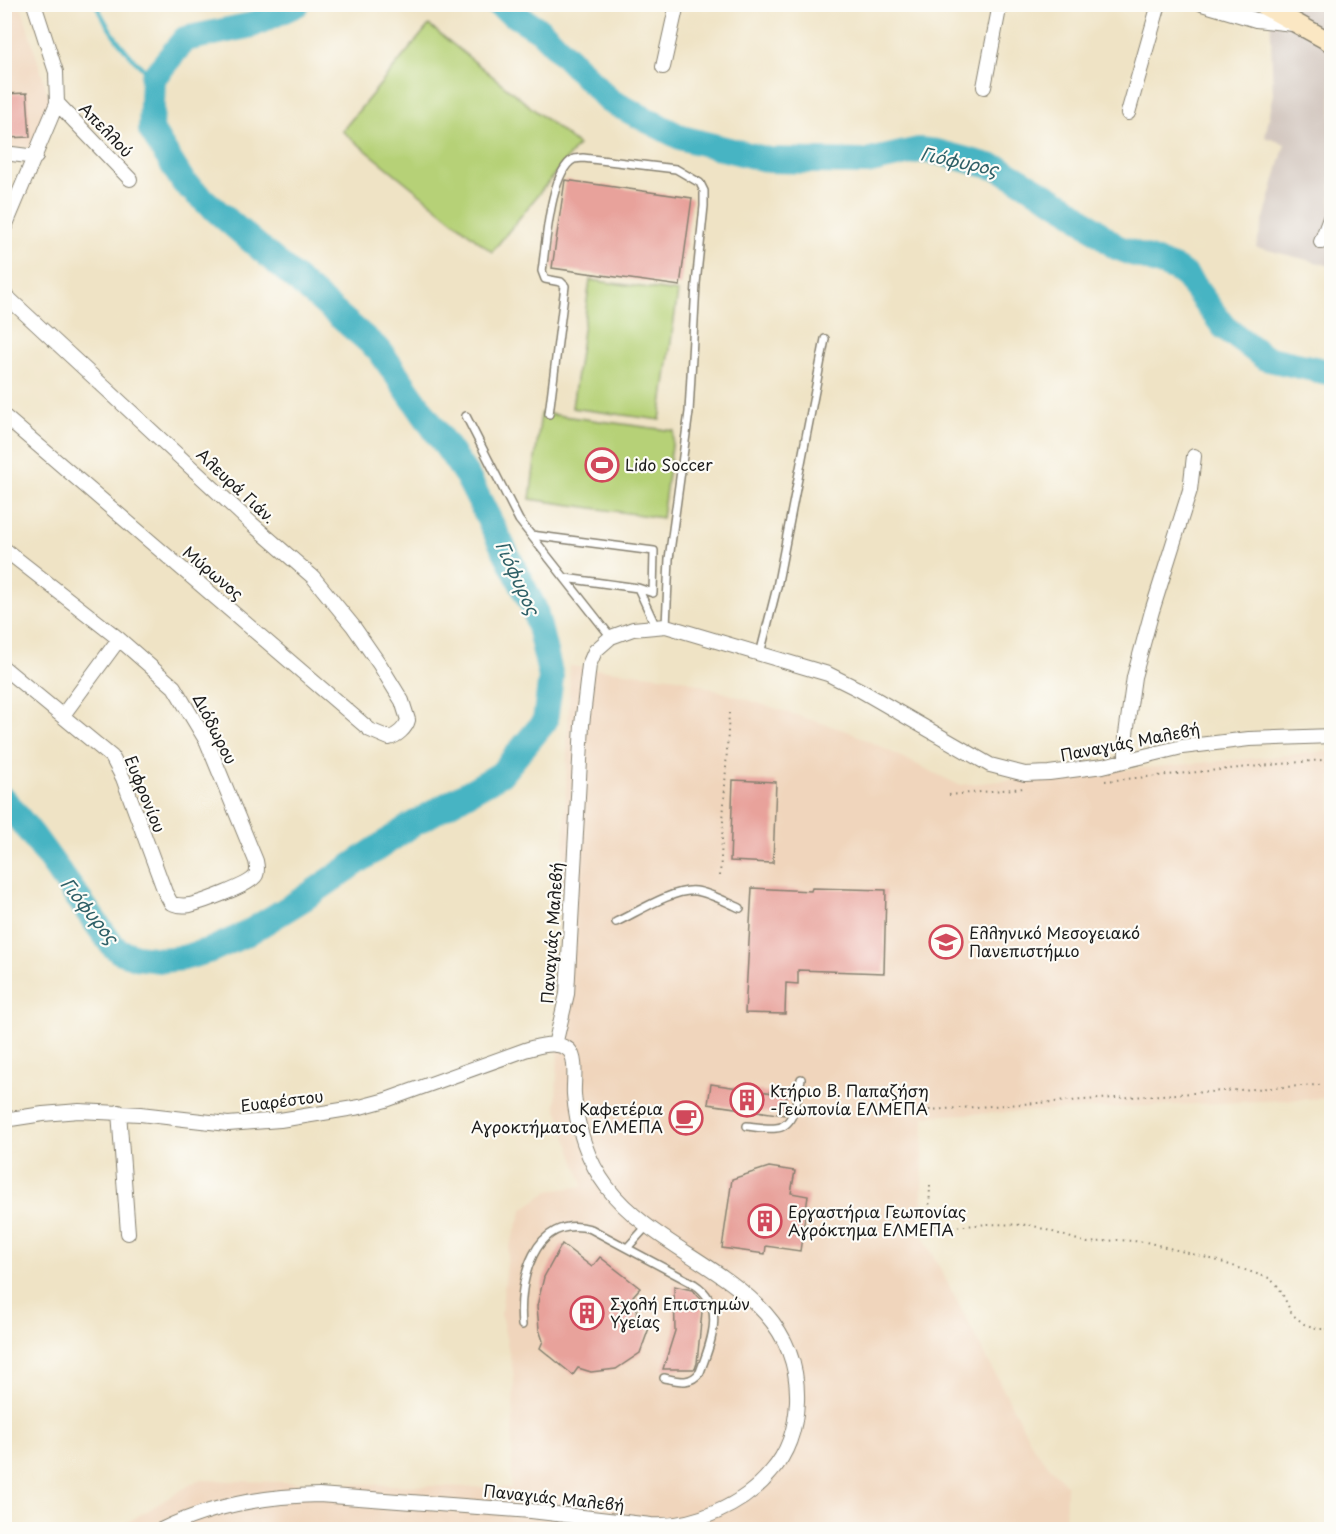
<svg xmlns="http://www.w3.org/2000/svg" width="1336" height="1534" font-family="'Playpen Sans',sans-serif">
<rect width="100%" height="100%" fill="#fdfcf7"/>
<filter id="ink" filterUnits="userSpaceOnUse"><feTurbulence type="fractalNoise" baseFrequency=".0167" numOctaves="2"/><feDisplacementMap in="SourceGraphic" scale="12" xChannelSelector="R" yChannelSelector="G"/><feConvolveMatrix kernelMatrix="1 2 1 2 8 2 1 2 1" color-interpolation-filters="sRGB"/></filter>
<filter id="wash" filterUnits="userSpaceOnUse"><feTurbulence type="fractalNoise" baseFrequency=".008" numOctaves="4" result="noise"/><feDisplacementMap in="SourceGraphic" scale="24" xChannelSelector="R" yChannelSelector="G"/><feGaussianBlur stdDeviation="1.35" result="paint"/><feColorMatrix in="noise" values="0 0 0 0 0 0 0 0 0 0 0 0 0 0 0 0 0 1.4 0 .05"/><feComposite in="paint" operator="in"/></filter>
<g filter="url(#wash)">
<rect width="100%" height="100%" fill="#efe3c5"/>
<path fill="#f0d5bc" d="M4,6L22,9L51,104L30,148H5Z
M570,666L678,678L850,732L959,785L1331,751V1098L924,1116L921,1232L1035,1450L1066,1485L1065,1529L115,1530L198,1480L511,1488L514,1376L501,1314L509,1248L523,1209L549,1191L583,1186L556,1106Z"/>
<path fill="#cec1b9" d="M1270,5H1331V266L1256,247L1285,144L1265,137L1273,98Z"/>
<path fill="#b6d177" stroke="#69764a" stroke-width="1.5" d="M429,25L578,145L492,252L342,131Z
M590,280L678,292L660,420L572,408Z
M541,413L674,431L662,518L530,499Z"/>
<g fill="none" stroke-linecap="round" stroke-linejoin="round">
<path stroke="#47b4c3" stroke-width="4.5" d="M96,4C110,34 129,57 153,78"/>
<path stroke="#47b4c3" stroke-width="26" d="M497,4L541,31L610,101L682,138L769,160L866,162L919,150L937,152L1001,169L1069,209L1116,247L1176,269L1186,276L1224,327L1265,358L1332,373
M4,800L34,837L112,945L119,951L136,957L161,960L183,958L211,950L246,934L303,899L410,826L501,774L545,721L551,677L535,610L467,476L380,351L184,183L151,130L153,78L185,39L252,25L297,4"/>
</g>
<g id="blocks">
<path fill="#e8a29b" d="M27,93L30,137L4,138V94Z
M565,180L692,198L680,286L552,268Z
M733,780L776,782L773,863L730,861Z
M752,888L811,891L812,888L886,890L884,973L798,970V984L786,983L785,1014L745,1013Z
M711,1084L787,1095L784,1115L708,1104Z
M769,1167L795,1171L791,1193L808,1196L800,1251L766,1246L765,1254L722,1248L732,1179Z
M562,1244L592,1267L600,1257L640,1288L633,1296L637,1305L636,1319L650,1320L649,1328L640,1353L616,1369L591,1372L578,1368L573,1375L540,1348L543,1341L539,1329L537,1306L544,1277Z
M674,1286L692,1290L703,1301L697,1363L695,1369H663L675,1331Z"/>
</g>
</g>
<g filter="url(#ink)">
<use href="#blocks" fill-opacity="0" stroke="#868070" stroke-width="1.5"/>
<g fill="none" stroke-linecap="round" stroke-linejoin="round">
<g stroke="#868070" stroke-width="10">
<path id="lane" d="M549,414L565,286L561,282L545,279L542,271C546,246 550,171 574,159C574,159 583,158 583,158L676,169L700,183L704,191V206L696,284L689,412L669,559L666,626
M466,416L519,520L611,637
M531,535L654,551L653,593L638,588
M565,578L638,588L656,627
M760,654L777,587L825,339
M616,922C636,913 674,888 696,891C710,893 726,902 740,908
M747,1126C756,1127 767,1129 776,1128C796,1127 797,1095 801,1079
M627,1248L647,1226
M522,1325C518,1282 533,1213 591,1229L694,1284C727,1305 711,1342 700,1372C691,1385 678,1381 664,1378"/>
</g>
<g stroke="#868070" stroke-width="16">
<path id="street" d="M1202,4L1256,20L1293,24
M663,67L677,4
M984,87L1000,4
M57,103L130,179
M1128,113L1159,4
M4,153L36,157
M4,229L57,103L56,72L34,4
M1321,242L1332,213
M4,294L252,524L313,577L353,626L380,665L402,701L408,720C406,728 397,736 389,738L370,730L4,416
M4,549L119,639L174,687L207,742L256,861C257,866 258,870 256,875C251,885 202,902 190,905C184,906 178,906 171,903L165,892L123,778L112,757L4,668
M63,715L119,639
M1126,760V734L1134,677L1152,611L1190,490L1194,456
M555,1045L567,994L582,725L589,665L595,651L611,637L633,629L666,626L828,674L860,690L990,765L1025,774L1049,773L1103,766L1182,747L1249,739L1332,736
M119,1112L128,1233
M4,1120L43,1114L79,1111L140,1114L228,1124L280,1120L360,1107L386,1100L525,1050C538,1046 557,1040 569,1050C578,1059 573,1083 574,1094C576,1126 588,1162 607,1187C665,1264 801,1283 797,1401C796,1427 788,1453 771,1472C744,1505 693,1528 651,1525L531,1511L319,1495C263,1496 211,1505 161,1530"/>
</g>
<g stroke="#868070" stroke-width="21">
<path id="secondary" d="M1261,4L1332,43"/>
</g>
<path stroke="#868070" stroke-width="2" stroke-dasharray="1.5 4.5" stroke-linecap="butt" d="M1105,781L1322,760L1332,763
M949,795L1024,788
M720,876L729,713
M929,1110L1332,1084
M930,1185L929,1215L931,1222L940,1228L988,1224L1031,1225L1087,1243L1118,1240L1146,1242L1215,1260L1269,1278L1279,1287L1292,1314L1304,1324L1319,1329H1332"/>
<use href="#lane" stroke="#fff" stroke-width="7"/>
<use href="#street" stroke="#fff" stroke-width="14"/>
<use href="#secondary" stroke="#fbe7c3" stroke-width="18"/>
</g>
</g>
<defs>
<g id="stadium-ring" transform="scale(1.725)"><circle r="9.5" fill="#fdfcf7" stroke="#d1495b" stroke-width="1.5"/><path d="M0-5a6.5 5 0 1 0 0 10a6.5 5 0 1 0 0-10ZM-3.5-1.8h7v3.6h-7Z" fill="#d1495b"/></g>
<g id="university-ring" transform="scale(1.725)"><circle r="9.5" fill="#fdfcf7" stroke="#d1495b" stroke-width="1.5"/><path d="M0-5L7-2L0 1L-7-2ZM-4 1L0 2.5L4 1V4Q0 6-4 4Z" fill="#d1495b"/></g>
<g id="building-ring" transform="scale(1.725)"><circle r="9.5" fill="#fdfcf7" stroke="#d1495b" stroke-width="1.5"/><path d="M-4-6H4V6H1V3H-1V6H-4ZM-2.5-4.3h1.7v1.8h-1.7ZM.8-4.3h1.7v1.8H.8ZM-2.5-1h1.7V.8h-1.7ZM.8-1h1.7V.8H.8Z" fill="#d1495b"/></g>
<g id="cafe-ring" transform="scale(1.725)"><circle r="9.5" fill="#fdfcf7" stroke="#d1495b" stroke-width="1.5"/><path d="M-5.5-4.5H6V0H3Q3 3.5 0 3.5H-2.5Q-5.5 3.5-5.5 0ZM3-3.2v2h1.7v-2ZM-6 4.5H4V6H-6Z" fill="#d1495b"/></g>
</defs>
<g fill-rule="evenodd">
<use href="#stadium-ring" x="602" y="465"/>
<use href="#university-ring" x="946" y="942"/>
<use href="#building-ring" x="747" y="1100"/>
<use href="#cafe-ring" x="686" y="1118"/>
<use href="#building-ring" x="765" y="1221"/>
<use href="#building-ring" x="587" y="1313"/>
</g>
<g text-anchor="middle" stroke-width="4.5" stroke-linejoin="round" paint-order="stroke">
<g font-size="16" fill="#1c1c1c" stroke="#fdfcf7">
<text transform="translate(106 130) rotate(46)" y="6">Απελλού</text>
<text transform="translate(236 486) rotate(43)" y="6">Αλευρά Γιάν.</text>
<text transform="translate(213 573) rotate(40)" y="6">Μύρωνος</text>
<text transform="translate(215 729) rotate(63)" y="6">Διόδωρου</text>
<text transform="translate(1130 742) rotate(-11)" y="6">Παναγιάς Μαλεβή</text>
<text transform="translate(145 794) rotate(68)" y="6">Ευφρονίου</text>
<text transform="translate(552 933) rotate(-86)" y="6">Παναγιάς Μαλεβή</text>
<text transform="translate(282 1101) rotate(-7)" y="6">Ευαρέστου</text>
<text transform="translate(554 1498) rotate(6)" y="6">Παναγιάς Μαλεβή</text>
</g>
<g font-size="16" fill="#1c1c1c" stroke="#fdfcf7" text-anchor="start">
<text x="625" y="471">Lido Soccer</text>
<text x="969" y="939">Ελληνικό Μεσογειακό<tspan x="969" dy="18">Πανεπιστήμιο</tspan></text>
<text x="770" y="1097">Κτήριο Β. Παπαζήση<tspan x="770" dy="18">-Γεωπονία ΕΛΜΕΠΑ</tspan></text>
<text x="663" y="1115" text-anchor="end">Καφετέρια<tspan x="663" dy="18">Αγροκτήματος ΕΛΜΕΠΑ</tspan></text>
<text x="788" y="1218">Εργαστήρια Γεωπονίας<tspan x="788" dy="18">Αγρόκτημα ΕΛΜΕΠΑ</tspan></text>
<text x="610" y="1310">Σχολή Επιστημών<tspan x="610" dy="18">Υγείας</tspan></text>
</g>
<g font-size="18" font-style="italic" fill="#2f6067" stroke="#fdfcf7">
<text transform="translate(959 162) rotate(12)" y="6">Γιόφυρος</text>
<text transform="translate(517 578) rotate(65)" y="6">Γιόφυρος</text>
<text transform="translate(89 911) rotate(51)" y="6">Γιόφυρος</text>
</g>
</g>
<rect width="1336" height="1534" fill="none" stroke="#fdfcf7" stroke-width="24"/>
</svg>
